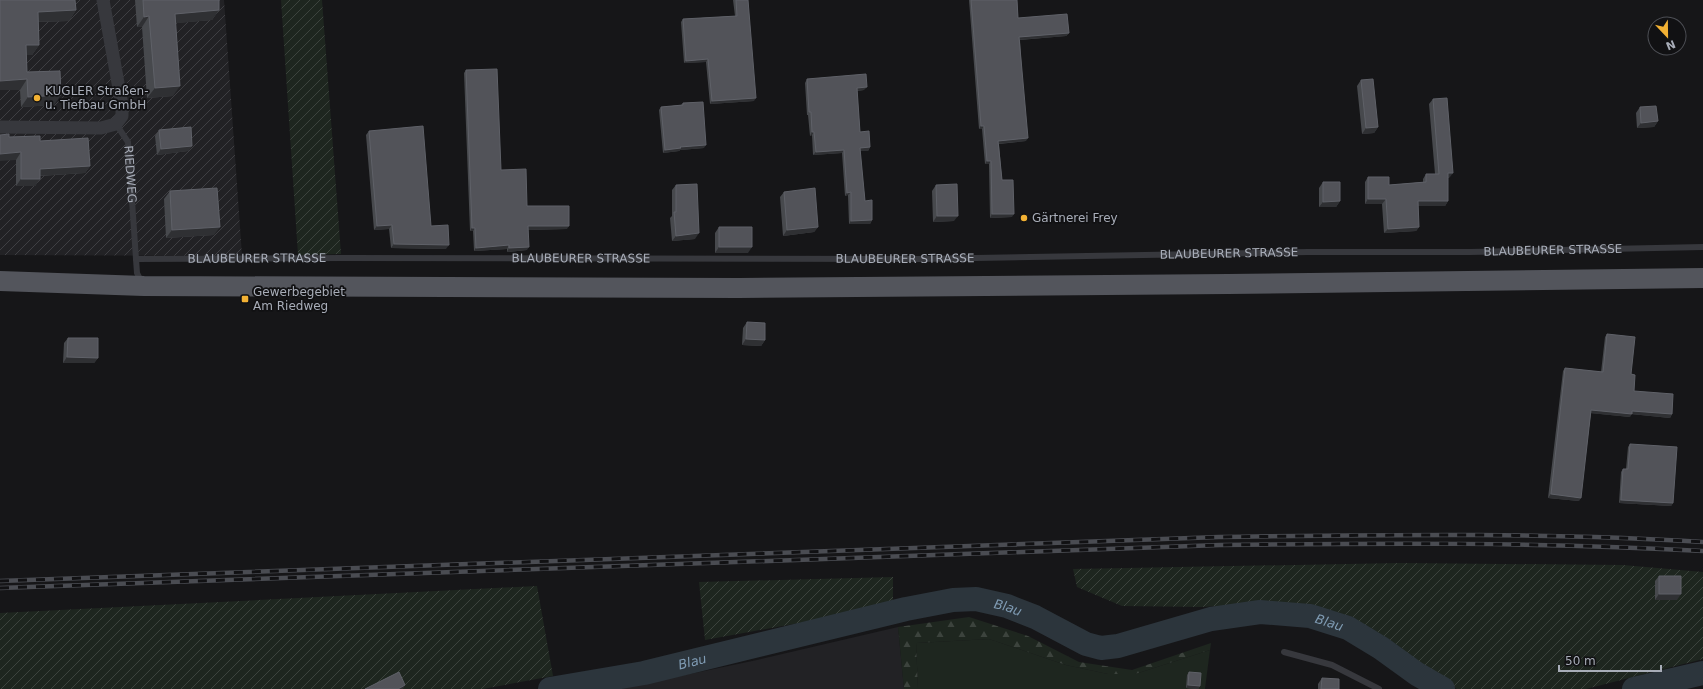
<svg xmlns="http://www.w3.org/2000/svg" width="1703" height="689" font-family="'DejaVu Sans',sans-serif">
<defs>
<pattern id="industrial-furrows" width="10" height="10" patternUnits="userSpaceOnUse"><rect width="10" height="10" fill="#222225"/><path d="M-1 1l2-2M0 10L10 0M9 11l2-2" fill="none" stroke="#3f3f43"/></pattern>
<pattern id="forest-firs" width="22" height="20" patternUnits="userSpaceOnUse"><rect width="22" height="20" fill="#1e261f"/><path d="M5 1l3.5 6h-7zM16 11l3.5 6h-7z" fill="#3c433d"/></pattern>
<pattern id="garden-furrows" width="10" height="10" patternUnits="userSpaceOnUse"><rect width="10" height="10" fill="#1e261f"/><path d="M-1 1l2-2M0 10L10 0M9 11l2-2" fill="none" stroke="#3c433d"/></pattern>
</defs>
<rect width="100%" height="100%" fill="#161618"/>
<path fill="#222225" d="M898,627L904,689H618L757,660Z"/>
<path fill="url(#industrial-furrows)" d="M0,0H224L242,256L0,255Z"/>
<path fill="#1e261f" d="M989,639L1066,665L1108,674H1135L1210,650L1205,689H918L916,643Z"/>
<path fill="url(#forest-firs)" d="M969,617L1028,636L1079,662L1132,670L1211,643L1210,650L1135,674H1108L1066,665L989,639L916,643L918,689H904L898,627Z"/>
<path fill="url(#garden-furrows)" d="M281,0H322L341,254L298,255Z
M1400,563L1623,565L1703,572V659L1586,689H1457L1422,671L1360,625L1313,608L1260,604L1201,607L1122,606L1077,587L1073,569Z
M893,577V606L705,640L699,582Z
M537,586L553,676L483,689H0V613Z"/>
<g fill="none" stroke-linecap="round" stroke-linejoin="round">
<g stroke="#2c353c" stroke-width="24">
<path id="s1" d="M550,689L644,673L906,609L953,600L976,599L1007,606L1035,617L1086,644L1101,648L1118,646L1211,619L1260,612L1310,616L1348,628L1381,648L1417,674L1443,689"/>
<path d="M1634,689L1703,673"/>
</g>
<g stroke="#37383d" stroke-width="6">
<path id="s2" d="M116,124L128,142L136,259"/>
<path id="s3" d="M141,281L137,273L136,259L342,258L919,259L1308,252H1470L1703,247"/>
<path d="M1284,652L1332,665L1379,689"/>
</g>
<path stroke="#37383d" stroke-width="13" d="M0,127L101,128L116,124L122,116V105L103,0"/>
<path stroke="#53555c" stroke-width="20" d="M0,281L144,286L739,288L1228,284L1703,278"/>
<g stroke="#4a4c52" stroke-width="4.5">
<path id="rail" d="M0,581L1219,537C1381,535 1542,532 1703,542
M0,588L1220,545C1381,543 1542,542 1703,551"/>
</g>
<use href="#rail" stroke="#111113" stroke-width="3" stroke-dasharray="9" stroke-linecap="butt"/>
</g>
<path fill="#47494d" d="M0,0L76,10L69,21L38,22L39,45L32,55H26L27,72L54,105L21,107L20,90Z
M135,0H219V10L212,20L175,23L173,96L147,98L142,27H137Z
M733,0H748L754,101L710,104L706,62L684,63L681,22L683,19L735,16Z
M969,0H1017L1018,18L1069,33L1066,36L1020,40L1026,141L999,144L1002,180L1012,217L990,218L989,164H985L982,129H979Z
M466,70L501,170L527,206L567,229L528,230L527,250L507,252V249L474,251L473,231H470L464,73Z
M807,79L864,90L857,91L860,132L870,147L868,151H860L865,201L872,220L870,224H849L848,195L845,196L842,153L813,155L812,135L810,136L808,115H807L805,83Z
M1361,80L1378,127L1374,133L1362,134L1357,86Z
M1433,99L1450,177L1448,178V201L1445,206H1418L1419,227L1416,231L1384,233L1382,204H1365V182L1368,177L1389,185L1423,182V179L1426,174H1435L1429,104Z
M683,103L704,148L680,150L679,151L663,153L659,110L661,107L681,105Z
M1640,107L1658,121L1654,127L1637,128L1636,113Z
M159,130L192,146L188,151L157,155L155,136Z
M369,131L431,226L446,249L391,248L389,229L374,230L366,135Z
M9,137L40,141L90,166L85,173L40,176V179L35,186H16V160Z
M1323,182L1340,201L1336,207H1319V188Z
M676,185L695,239L672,241L670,218L672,216V190Z
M936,185L954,221L933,222L932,191Z
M170,191L214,235L166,238L164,199Z
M784,192L818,227L814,232L783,236L780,197Z
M719,227L748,253H715V233Z
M747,322L765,340L761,346L742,345L743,328Z
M1607,334L1631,374L1634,391L1672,414L1670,418L1631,414L1630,417L1591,413L1579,501L1548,498L1563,371L1565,368L1601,372L1605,337Z
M68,338L98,358L94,363H63L64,343Z
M1630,444L1673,503L1671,506L1619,503L1621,472L1623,469H1626L1628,447Z
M1659,576L1677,600H1655V581Z
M1189,672L1200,686L1198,689L1186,688L1187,675Z
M1322,678L1339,689H1318V684Z"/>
<path fill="#2f3033" d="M76,10L69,21L31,22L38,12Z
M219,10L212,20L167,24L175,14Z
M149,16L142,27H137L144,17Z
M1069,33L1066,36L1017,40L1019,37Z
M26,45H39L32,55H19Z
M708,59L706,62L684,63L686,61Z
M27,79L20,90H0V81Z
M180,86L173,96L147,98L155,88Z
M867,87L864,90L854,91L857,88Z
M61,95L54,105L21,107L28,97Z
M756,98L754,101L710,104L712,101Z
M1658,121L1654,127L1637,128L1641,123Z
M981,126H984L982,129H979Z
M1378,127L1374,133L1362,134L1366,128Z
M812,132H814L812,135L810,136Z
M1028,138L1026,141L996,144L998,141Z
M706,145L704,148L680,150L679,151L663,153L665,150L680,147Z
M192,146L188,151L157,155L161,149Z
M870,147L868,151H858L860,148Z
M844,150L842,153L813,155L816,152Z
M21,152L16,160L0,161V154Z
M987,161H991L989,164H985Z
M90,166L85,173L35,176L40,169Z
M1448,173H1453L1450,177L1445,178Z
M21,179H40L35,186H16Z
M851,192L848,195L845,196L847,193Z
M1368,199H1386L1382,204H1365Z
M1340,201L1336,207H1319L1323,202Z
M1418,201H1448L1445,206H1415Z
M992,214H1014L1012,217L990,218Z
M937,216H958L954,221L933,222Z
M872,220L870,224H849L851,221Z
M392,225L389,229L374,230L377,226Z
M528,226H569L567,229L526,230Z
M220,227L214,235L166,238L172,230Z
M818,227L814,232L783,236L787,230Z
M1419,227L1416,231L1384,233L1388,229Z
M472,228H475L473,231H470Z
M699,233L695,239L672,241L676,236Z
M394,244L449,245L446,249L391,248Z
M509,245L507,249L474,251L476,248Z
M529,247L527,250L507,252L509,248Z
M719,247H752L748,253H715Z
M746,339L765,340L761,346L742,345Z
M67,357L98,358L94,363H63Z
M1591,410L1632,411L1672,414L1670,418L1631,414L1630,417L1589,413Z
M1551,494L1581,498L1579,501L1548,498Z
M1621,500L1673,503L1671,506L1619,503Z
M1659,594H1681L1677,600H1655Z
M405,685L403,689H398Z
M1188,685L1200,686L1198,689L1186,688Z"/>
<path fill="#525359" stroke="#5f6168" d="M0,0H75L76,10L38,12L39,45H26L27,72L60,71L61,95L28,97L27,79L0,81Z
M143,0H219V10L175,14L180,86L155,88L149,16L144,17Z
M736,0H748L756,98L712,101L708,59L686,61L683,19L737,16Z
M971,0H1017L1018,18L1067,14L1069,33L1019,37L1028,138L998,141L1002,180H1013L1014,214H992L991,161H987L984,126H981Z
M497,69L501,170L526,169L527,206H569V226H528L529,247L509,248V245L476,248L475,228H472L466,70Z
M866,74L867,87L857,88L860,132L869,131L870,147L860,148L865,201L872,200V220L851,221V192L847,193L844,150L816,152L814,132H812L811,112H809L807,79Z
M1373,79L1378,127L1366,128L1361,80Z
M1447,98L1453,173H1448V201H1418L1419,227L1388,229L1386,199H1368V177H1389V185L1426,182V174H1439L1433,99Z
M703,102L706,145L680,147L681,148L665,150L661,107L683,105V103Z
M1656,106L1658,121L1641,123L1640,107Z
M423,126L431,226L448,225L449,245L394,244L392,225L377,226L369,131Z
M191,127L192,146L161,149L159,130Z
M9,134V137L40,136V141L88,138L90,166L40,169V179H21V152L0,154V135Z
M1323,182H1340V201L1323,202Z
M697,184L699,233L676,236L674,212H676V185Z
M957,184L958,216H937L936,185Z
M217,188L220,227L172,230L170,191Z
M815,188L818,227L787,230L784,192Z
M719,227H752V247H719Z
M747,322L765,323V340L746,339Z
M1607,334L1635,337L1631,374L1635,375L1634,391L1673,394L1672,414L1632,411V414L1591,410L1581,498L1551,494L1565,368L1603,372Z
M68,338H98V358L67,357Z
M1630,444L1677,447L1673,503L1621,500L1623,469H1628Z
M1659,576H1681V594H1659Z
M399,672L405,685L398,689H365Z
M1189,672L1201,673L1200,686L1188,685Z
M1322,678L1339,679V689H1321Z"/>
<g fill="#f2b134" stroke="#111113" stroke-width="1.5">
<circle cx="37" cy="98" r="4"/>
<circle cx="1024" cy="218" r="4"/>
<rect x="241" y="295" width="8" height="8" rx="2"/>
</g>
<g text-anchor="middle" stroke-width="3.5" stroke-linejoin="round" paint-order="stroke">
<g font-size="12" fill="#a8adb8" stroke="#111113" text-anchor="start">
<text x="45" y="95">KUGLER Straßen-<tspan x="45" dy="14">u. Tiefbau GmbH</tspan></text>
<text x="1032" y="222">Gärtnerei Frey</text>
<text x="253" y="296">Gewerbegebiet<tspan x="253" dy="14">Am Riedweg</tspan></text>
</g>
<g font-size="12" fill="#a8adb8" stroke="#111113">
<text dy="4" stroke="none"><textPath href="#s2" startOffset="54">RIEDWEG</textPath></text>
<text dy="4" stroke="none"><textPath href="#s3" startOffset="1440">BLAUBEURER STRASSE</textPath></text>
<text dy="4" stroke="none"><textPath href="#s3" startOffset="1116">BLAUBEURER STRASSE</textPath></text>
<text dy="4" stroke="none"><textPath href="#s3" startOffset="144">BLAUBEURER STRASSE</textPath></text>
<text dy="4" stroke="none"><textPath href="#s3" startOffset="468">BLAUBEURER STRASSE</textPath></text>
<text dy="4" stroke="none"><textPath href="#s3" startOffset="792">BLAUBEURER STRASSE</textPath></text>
</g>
<g font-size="13" font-style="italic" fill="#7f9bb3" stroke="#111113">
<text dy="5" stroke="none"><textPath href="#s1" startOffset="469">Blau</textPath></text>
<text dy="5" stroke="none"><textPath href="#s1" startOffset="805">Blau</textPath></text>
<text dy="5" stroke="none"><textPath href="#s1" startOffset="145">Blau</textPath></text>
</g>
</g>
<g transform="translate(1667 36) rotate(158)"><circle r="19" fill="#111113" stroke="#4d4f55"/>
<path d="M0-3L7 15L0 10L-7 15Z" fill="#f2b134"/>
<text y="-6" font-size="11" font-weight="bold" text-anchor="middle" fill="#a8adb8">N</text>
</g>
<path d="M1559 665v6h102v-6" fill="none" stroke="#a8adb8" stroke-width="2"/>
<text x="1565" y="665" font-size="12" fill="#a8adb8" stroke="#111113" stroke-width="3" paint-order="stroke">50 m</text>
</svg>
